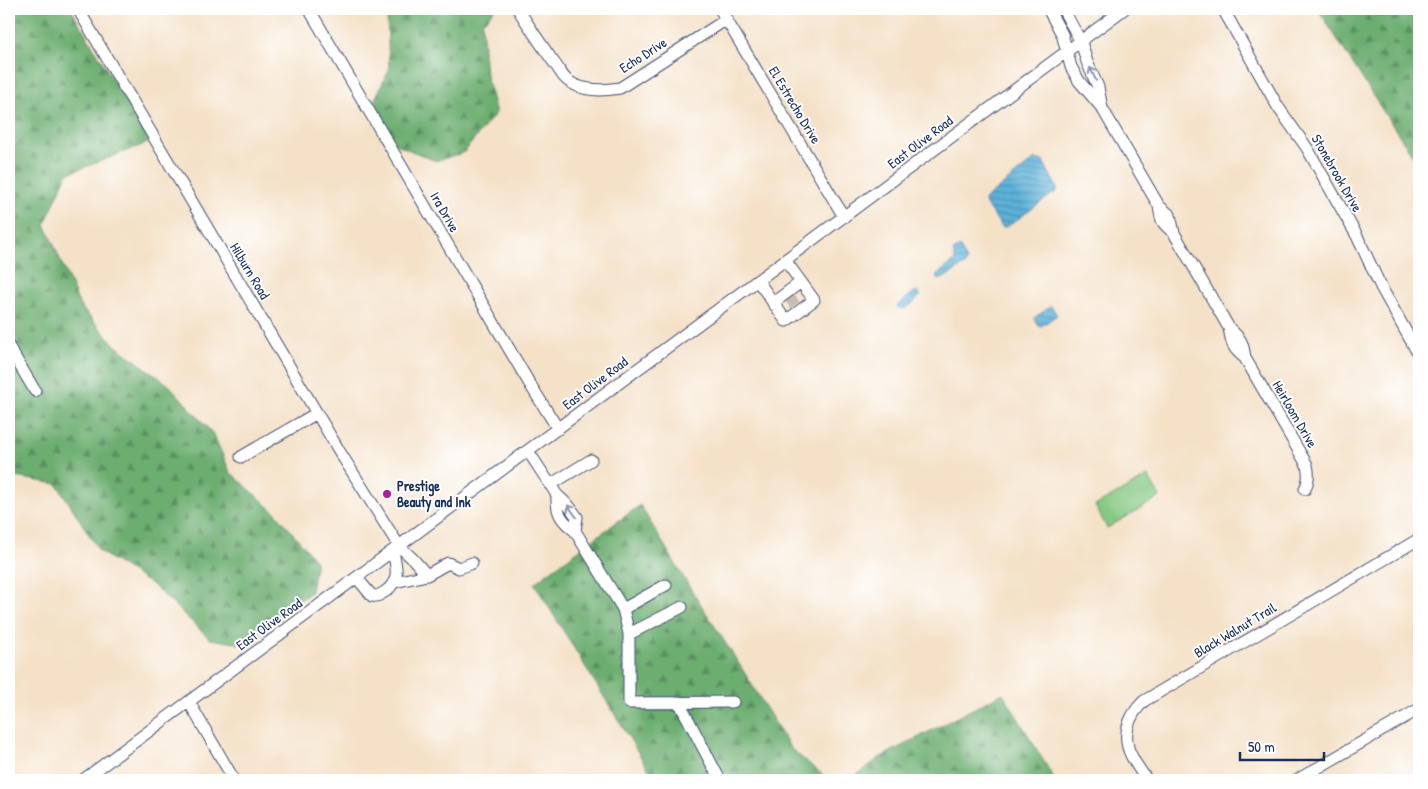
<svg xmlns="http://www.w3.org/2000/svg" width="1428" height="789" font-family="'Patrick Hand',sans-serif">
<defs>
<pattern id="forest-firs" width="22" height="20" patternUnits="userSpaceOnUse" patternTransform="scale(1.25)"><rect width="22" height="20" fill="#6cad70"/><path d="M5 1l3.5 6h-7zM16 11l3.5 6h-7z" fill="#588d5f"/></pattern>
<pattern id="water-rules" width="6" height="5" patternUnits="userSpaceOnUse" patternTransform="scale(1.25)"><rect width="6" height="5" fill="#5bb1d8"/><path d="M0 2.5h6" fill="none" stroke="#4a90b2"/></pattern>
</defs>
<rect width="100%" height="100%" fill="#fff"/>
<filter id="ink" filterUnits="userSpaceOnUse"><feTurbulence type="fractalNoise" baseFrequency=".02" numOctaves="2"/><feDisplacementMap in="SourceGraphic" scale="10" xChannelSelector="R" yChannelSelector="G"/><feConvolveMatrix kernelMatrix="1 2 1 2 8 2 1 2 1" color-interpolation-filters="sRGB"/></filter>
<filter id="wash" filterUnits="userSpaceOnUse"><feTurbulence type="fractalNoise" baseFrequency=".0096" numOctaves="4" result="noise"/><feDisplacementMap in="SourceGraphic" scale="20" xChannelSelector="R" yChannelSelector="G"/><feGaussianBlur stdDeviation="1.12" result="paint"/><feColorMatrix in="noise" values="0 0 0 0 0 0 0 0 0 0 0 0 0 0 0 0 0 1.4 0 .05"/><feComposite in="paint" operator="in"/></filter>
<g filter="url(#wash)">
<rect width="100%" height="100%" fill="#f4e1c7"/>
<path fill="url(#forest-firs)" stroke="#446e67" d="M9,9H71L150,142L67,174L45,224L80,306L116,346L169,385L214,435L230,472L276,513L316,561L311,592L241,644L210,639L154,586L100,552L57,484L9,476Z
M381,9H495L482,23L486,75L496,113L463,153L436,161L395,144L372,105L389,70L387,17Z
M1318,9H1419V165L1379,105Z
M640,505L692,591L741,667L791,749L829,780H655L534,583Z
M1003,693L1055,780H850L879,758Z"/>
<path fill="#86c982" stroke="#507c70" d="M1148,476L1160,497L1107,528L1095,506Z"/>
<path fill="url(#water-rules)" stroke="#3b709b" d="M1035,159L1043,161L1057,188V191L1044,200L1007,227H1002L986,205L984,200Z
M960,247L967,261L966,264L944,278L938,280L936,277L937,274L954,262L955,259L953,251Z
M917,291L921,295C914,301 905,314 897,306C903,302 911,293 917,291Z
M1051,306L1057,315L1040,327L1034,318Z"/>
</g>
<g filter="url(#ink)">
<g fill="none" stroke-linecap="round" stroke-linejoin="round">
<path stroke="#c9bdb2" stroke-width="11" stroke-dasharray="11 5.5" stroke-linecap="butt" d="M790,298L795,305"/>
<g stroke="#3c4a6e" stroke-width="13">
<path id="minor" d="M78,9L341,454L399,546L413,559L427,575L448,563L459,568L472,563
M309,9L528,381L558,429
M518,9C530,28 542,46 555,64C559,69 562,76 567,80C582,92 602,91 620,88L727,19
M720,9L844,217
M1048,9L1062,34L1071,67L1079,81L1102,108L1159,206L1170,215L1174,233
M1063,9L1081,42L1087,62L1098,87L1102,108
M1223,9L1278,107L1307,148L1357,236L1381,287L1419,355
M1159,206C1161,222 1162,223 1174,233L1229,328C1241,339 1243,342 1245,358
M758,281L786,321L814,300L785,260
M773,303L801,282
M1229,328C1232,344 1232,348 1245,358L1307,465C1309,474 1309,480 1305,489
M9,347L35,391
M528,451L557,495L569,506L577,517L575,531
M241,457L317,413
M550,485L591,460
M557,495C556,513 561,520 575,531L623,609L629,634V703L733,702
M357,578L372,596C378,597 381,594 386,591C401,580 396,566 393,551
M395,582L427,575
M623,609L666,585
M629,634L682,607
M189,702L234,780
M679,702L720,780
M83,780L1124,9
M1147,780C1142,773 1136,765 1132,757C1121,737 1128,716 1144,701L1419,539
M1297,780L1419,709"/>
</g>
<use href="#minor" stroke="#fff" stroke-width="11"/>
</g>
<defs><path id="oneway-shaft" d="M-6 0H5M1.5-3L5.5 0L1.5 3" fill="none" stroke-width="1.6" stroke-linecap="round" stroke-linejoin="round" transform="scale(1.25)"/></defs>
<g stroke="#8d97ae">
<use href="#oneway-shaft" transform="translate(1093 74) rotate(-115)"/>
<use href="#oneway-shaft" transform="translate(572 511) rotate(-126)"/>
</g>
</g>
<circle fill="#b5179e" stroke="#fff" stroke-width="2" cx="387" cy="494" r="5"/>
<g text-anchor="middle" stroke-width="4" stroke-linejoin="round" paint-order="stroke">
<g font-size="14" fill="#1b2f5e" stroke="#fff">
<text transform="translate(643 55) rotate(-33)" y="5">Echo Drive</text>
<text transform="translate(795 105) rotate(59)" y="5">El Estrecho Drive</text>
<text transform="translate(920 142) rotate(-37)" y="5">East Olive Road</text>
<text transform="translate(1337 173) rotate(60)" y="5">Stonebrook Drive</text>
<text transform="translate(445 212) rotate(60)" y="5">Ira Drive</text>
<text transform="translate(250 271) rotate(59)" y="5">Hilburn Road</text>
<text transform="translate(595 383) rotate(-37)" y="5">East Olive Road</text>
<text transform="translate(1295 414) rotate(60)" y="5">Heirloom Drive</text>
<text transform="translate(269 624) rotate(-36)" y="5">East Olive Road</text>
<text transform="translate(1235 630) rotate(-31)" y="5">Black Walnut Trail</text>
</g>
<g font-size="14" font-weight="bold" fill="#1b2f5e" stroke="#fff" text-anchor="start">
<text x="397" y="491">Prestige<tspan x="397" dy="16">Beauty and Ink</tspan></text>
</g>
</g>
<rect width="1428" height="789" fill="none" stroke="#fff" stroke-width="30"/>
<path d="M1240 752v8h84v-8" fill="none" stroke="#1b2f5e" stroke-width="2.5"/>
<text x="1248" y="752" font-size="15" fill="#1b2f5e" stroke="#ffffff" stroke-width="4" paint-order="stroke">50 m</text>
</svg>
